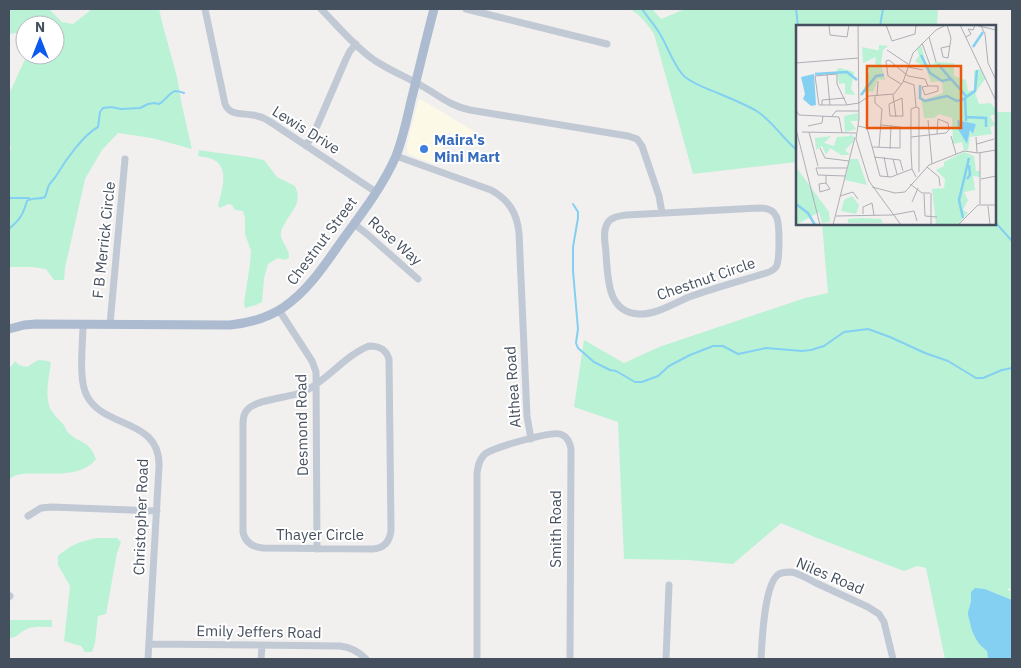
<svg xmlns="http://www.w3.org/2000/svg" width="1021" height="668" font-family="'IBM Plex Sans',sans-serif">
<rect width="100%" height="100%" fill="#f2efef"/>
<path fill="#fdf9e7" d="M420,99L474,131L471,142L448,133L437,165L413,156L408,153L407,150V144L418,102Z"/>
<path fill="#baf2d5" d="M9,9H49L62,22L73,24L92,9H159L163,26L177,77L182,106L192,149L152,138L118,133L102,150L85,179L65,268L64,280H54L46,269L32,267H9V159L11,146L9,145V94L27,55H55V25H25V36L16,33L9,34Z
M630,9H652L661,19L685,9H938L937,26H797V162L693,174L654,34C647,24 641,15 630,9Z
M995,112H1012V590L1008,588V590L1012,591V600L985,589L971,592V600L968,612L972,631L980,645L987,651L988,659H945L926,568L917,566L904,571L817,538L781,523L733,564L688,560L624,559L618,422L574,407L584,340L624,363L659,347L805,298L828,293L822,224H995Z
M199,150C221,154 243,155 264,160L277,177L295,186C303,204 292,209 284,225C283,227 281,229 281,232C279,241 290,248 289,258L285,260L278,258L268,264L264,278L262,302L256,305L245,308L244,303L250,264L251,251L245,234V218L243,211L235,210L232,205L228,204L220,208L218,206C221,193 230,168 214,160C209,157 203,157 198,156Z
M38,360L48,361L51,363C49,378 44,396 51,410C54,415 58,419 62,423C66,427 66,432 71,435C84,445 89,441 96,459C76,486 20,464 9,480V369L15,361L19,365L27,367Z
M97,538H117L121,542L117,553L106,614L98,616L95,643L92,652H85L81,646L64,641L70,586L58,565V556C72,544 79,542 97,538Z
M9,620H52V627C44,627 34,626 27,629C19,632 18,638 9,638Z"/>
<path fill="#84d0f2" d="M975,588L985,589L1012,600V659H988L987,651L980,645L976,639L972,631L968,615V612L971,601V592Z"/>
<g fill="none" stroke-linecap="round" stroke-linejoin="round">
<path stroke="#84d0f2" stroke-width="2" d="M642,9C648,18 655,25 660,34C668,47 674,67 685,77C695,85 708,89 720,94C732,99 744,104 755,110C772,120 782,138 797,150
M796,9L798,26
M880,26L883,9
M9,198H29
M573,204L578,212V218L573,247V271L578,329L576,343L578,348L594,362L610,370L616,371L635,382H642L658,376L669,366L690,355L713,346H723L738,354L766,348L802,351L811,350L824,346L844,332L868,329L890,337L925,353L948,361L976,378H983L1002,370L1012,368
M995,222L1012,241
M9,229C12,226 15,224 18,220C23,215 25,208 27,201C33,197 39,200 45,197C47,193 47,189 49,185C51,182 54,179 56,176C65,161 83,135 98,127L100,112L103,108L111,107L121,109L140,108L148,104L154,103L159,104C165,101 170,92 175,91C178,91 181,92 184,93"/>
<path stroke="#c1c9d5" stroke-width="7" d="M205,9L225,104C230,116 242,113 253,115C259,116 264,118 269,121L376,192
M321,9C338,26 354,46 374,60C389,70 406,77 422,86C440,96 450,106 470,110L628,136L637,139L642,146L659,196L662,213
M466,9L607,44
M306,146L317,126L346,59L350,51L356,44
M396,156L491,190C509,200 517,213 519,233L527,416L531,439
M759,208C766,208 773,209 776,216C780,222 780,261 776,267C773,271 770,272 766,273C740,281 714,288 689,297C675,303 655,315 639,314C607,313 608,278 606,254C606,246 602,233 607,224C610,217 619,216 626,215Z
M354,224L367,234L418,279
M279,310L312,361L316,372L317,549
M83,324C83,344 78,380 87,396C104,429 161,418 159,467L148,659
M110,324L125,159
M369,346C379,346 386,349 389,359L391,530C390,541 385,548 373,549L263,548C252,547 245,542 243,532V423C243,418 244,413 248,409C258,399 288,398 303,392C327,381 344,356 369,346Z
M28,516L41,508L51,507L157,511
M9,597L10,596
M149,644L340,646C350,647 359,652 366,659
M261,659L262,646
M477,659V473C478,466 479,460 484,455C490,448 552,431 560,434C567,436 570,443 571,449L570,659
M666,659L669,585
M761,659C762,642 764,583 779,574C783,572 787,572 791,572C799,573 808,579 816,583C833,591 851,599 868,607L879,614L884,622L893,659"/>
<path stroke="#acbbd0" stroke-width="9" d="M9,329L24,325L36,324L230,325C249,323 268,318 284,307C309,290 326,263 343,239C362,213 383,186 396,156C403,138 407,119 411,101C419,70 426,39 434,9"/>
</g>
<circle fill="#3f7fe0" stroke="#fff" stroke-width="2" cx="424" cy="149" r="5"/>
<g text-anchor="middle" stroke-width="4" stroke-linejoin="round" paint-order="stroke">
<g font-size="15" fill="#45505e" stroke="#fff">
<text transform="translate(306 130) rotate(32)" y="5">Lewis Drive</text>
<text transform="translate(104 240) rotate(-84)" y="5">F B Merrick Circle</text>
<text transform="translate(322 241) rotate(-53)" y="5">Chestnut Street</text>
<text transform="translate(395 241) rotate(41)" y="5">Rose Way</text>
<text transform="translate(706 279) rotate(-19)" y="5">Chestnut Circle</text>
<text transform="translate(513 387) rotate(-94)" y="5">Althea Road</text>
<text transform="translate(302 425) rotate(-91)" y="5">Desmond Road</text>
<text transform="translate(141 517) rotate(-88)" y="5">Christopher Road</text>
<text transform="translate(556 529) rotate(-90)" y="5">Smith Road</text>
<text x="320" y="540">Thayer Circle</text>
<text transform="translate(830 576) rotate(23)" y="5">Niles Road</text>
<text transform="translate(259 632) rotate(1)" y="5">Emily Jeffers Road</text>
</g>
<g font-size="15" font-weight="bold" fill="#366cbe" stroke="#fff" text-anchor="start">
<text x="434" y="145">Maira's<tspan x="434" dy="17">Mini Mart</tspan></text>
</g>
</g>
<g transform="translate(796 25)">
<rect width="200" height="200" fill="#f2efef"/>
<path d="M83,20L92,21L87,25L85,39L89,55L82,54L77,67L71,66L64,71L72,55L70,53L74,45H69L73,40L79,42L80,32L67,38L66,22L80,25H83ZM125,20L131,43L140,37L158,38V51L170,55L172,66L178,65V46L184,44L189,54L179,68L183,79L194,78L200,84V89L194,91L199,100L194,102L196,109L174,112L172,125H168L166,117L157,119L156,93L143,89L138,93H128L125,72L128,75L147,68L146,56L135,57L130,43L119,36L123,31L121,25ZM160,95L180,99L177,109L174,105L171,119ZM44,43L58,47L55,64L59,70L49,69V58L43,59L41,44ZM62,88V96H54L60,104L49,107L48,91ZM54,109L58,112L57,117L49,125L54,130H45L34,123L30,130L26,121L20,125L19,113L35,111L28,118L38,121L41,112L54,111ZM168,127L178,131L180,146H184V152L177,151L179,165L168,167L172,175L167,185L172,188L161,200H140L136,164L148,163L149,154L140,145L148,141V137ZM54,134H62L71,160L49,155ZM0,142L33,187L34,197L26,198L23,187L0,200ZM56,171L63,180L60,189L45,186L48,175ZM65,193L85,194L87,198H52V194Z" fill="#baf2d5" fill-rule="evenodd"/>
<path d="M18,49L20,80L15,81L7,74L9,69L5,52ZM161,95L180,99L177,109L174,105L171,119L162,104Z" fill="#84d0f2"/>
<path fill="none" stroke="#84d0f2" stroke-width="2.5" d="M177,22L187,7M125,30L134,48L146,56L155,54L171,72M142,39L154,53M19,49L51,47L61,55M124,60V73L129,76L151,71L161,76L168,74M65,70L80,51L88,50M170,92L190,93V102M170,96L169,73L179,66L181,45M171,154L174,150L173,140M0,179L12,188L19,200M167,193L163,175L173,133"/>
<path fill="none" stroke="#adafb5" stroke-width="1" d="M33,0L34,10L51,12L53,0M62,0L63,94L60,114L73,156L105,200M90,0L96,16L119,9L120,0M151,0L155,13L154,20L152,33L147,32L145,23L154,21M164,0L200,76M179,0L200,5M185,1L189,9L192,38L200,55M133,12L140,37M170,12L175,9L172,4L177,5L179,0M126,18L134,40M91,25L112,39M0,38L62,33M112,42L127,45M31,49L34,80M107,56L118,60L120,82M105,59L92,51L90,36L93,35L112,51L129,54L132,61M132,61H142V66L129,70L126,62ZM97,70L100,92M79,71V78L86,84L83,122M81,71L82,56M106,73L107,91H94L93,79ZM63,78L73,71L98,69L107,57L117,28L140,5L150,0M26,80V75L49,73M51,80L41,59V49L19,51L23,80H50L63,78M120,82L115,84V126L116,144L120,152M120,82L123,83V147M0,85L3,90L43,92L46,108M36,91L40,86H63M132,95L136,139M12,101L26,98L27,91M62,101L71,103L84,151L95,152L116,144M0,104L24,200M6,107L60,108M13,107L22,141M155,111L160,129M115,112L150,108L153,105L152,98L142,94L141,109M180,112L181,128M181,119L198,114M76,122L104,123V102L85,100M24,123L29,133L53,136M94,124L95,100M184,128V179M78,132L104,135L107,146M88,132L92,152M97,134L101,149M131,142L143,152L144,161M49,151L22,150L20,143H51M185,154L200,151M30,158L23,159L24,167L34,164L30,158V150M114,159L126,168H134M76,162L99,168L109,167L133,140L168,126L182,128L200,125M128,169L129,191L141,192M44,171L57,167L62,174M116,177L122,163M192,181L194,200M67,189V182L76,178L78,190M40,191L96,190L118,186L121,196M37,200L59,112M135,200V168M162,200L182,180H200"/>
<path fill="#e8590c" fill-opacity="0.15" stroke="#e8590c" stroke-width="2.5" d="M71,41H165V103H71Z"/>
<rect width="200" height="200" fill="none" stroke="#45505e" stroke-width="2.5"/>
</g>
<rect width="1021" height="668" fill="none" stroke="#45505e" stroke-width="20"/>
<g transform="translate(40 40)"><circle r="24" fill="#ffffff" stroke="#b5b9bf"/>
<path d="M0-4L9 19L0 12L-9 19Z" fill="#0c59ee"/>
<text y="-8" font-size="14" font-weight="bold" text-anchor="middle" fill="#45505e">N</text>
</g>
</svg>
